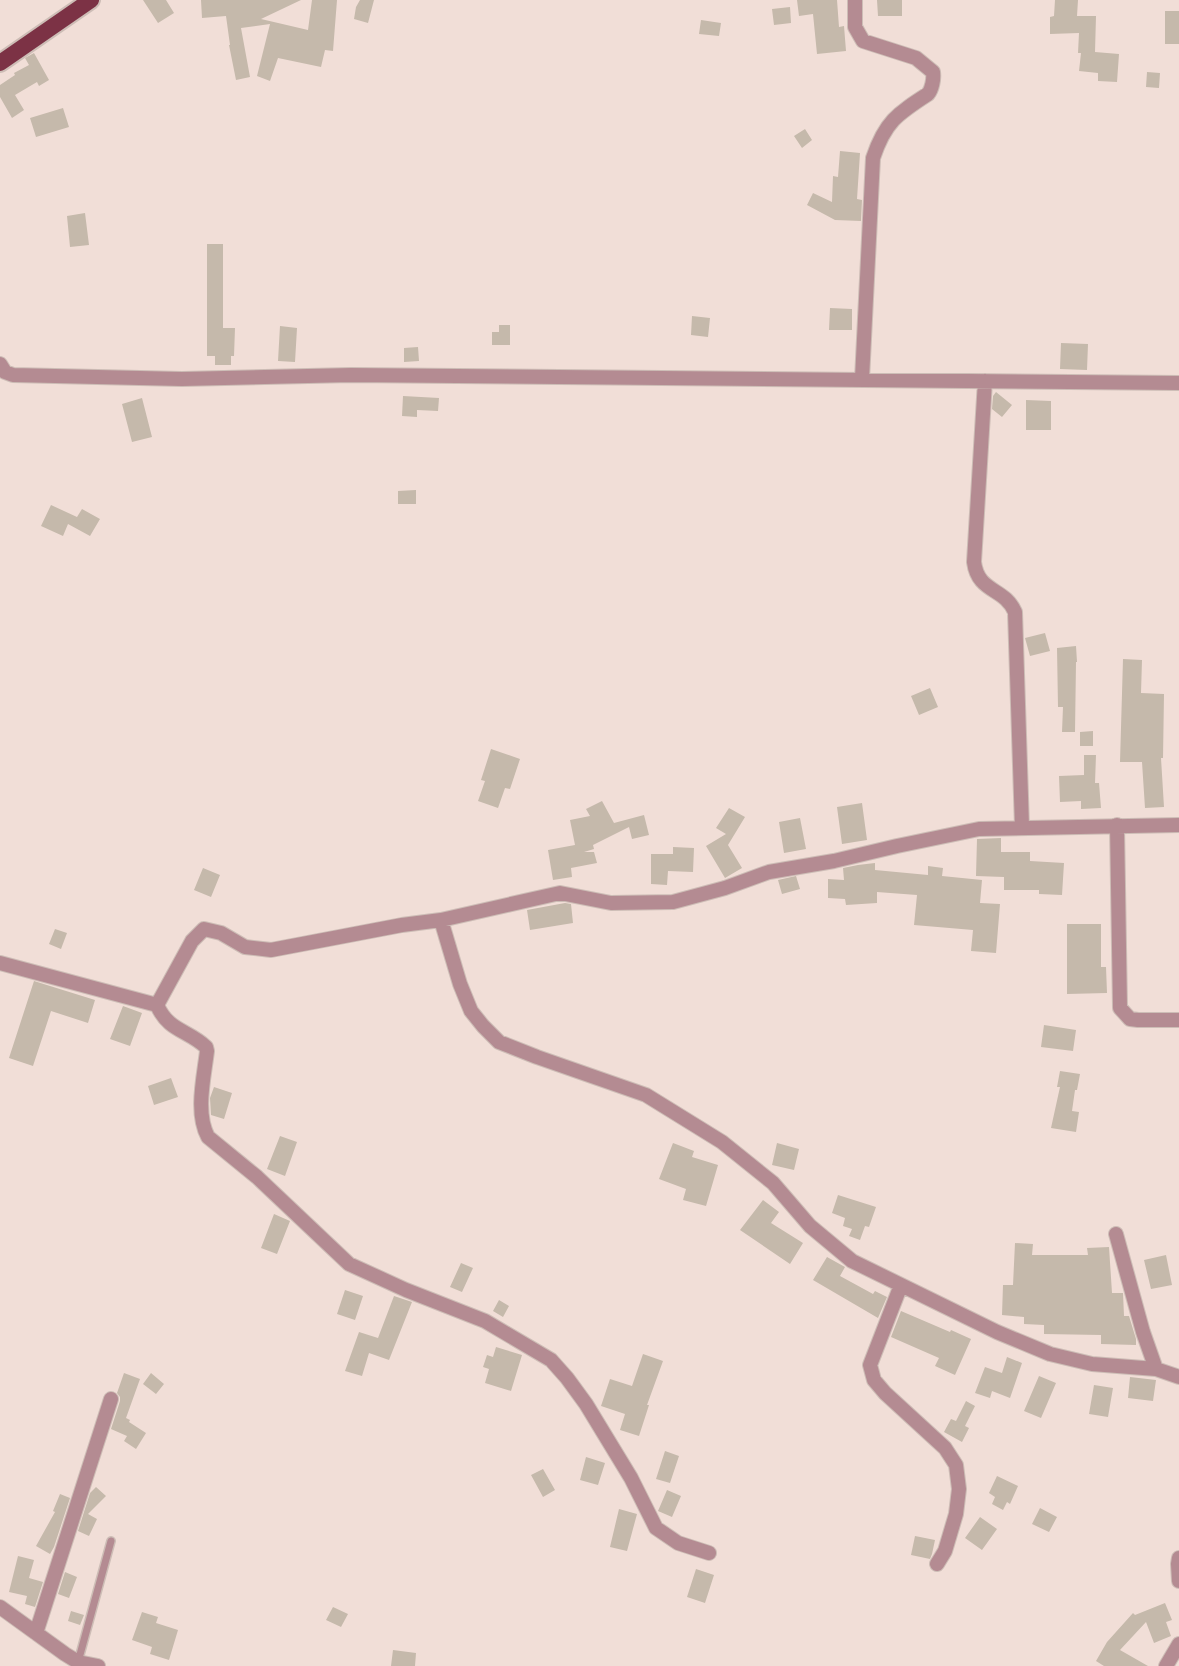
<svg xmlns="http://www.w3.org/2000/svg" width="1179" height="1666" font-family="Signika,sans-serif">
<rect width="100%" height="100%" fill="#f1ded7"/>
<path fill="#c5b9ab" d="M143,0H166L174,13L158,23Z
M201,0H301L261,19L308,30L312,0H337L333,51L325,50L321,67L278,58L270,81L257,76L270,24L241,28L250,77L236,80L229,45H230L226,16L202,18Z
M360,0H374L368,23L354,19L356,7Z
M797,0H837L839,27L844,26L846,51L817,54L813,14L799,16Z
M877,0H902V16H878Z
M1055,0H1078L1077,16H1096L1095,52L1119,54L1117,82L1098,81V73L1079,71L1081,53H1078L1079,33L1050,34V17L1054,16Z
M790,7L791,23L774,25L772,9Z
M1165,11H1179V44H1165Z
M701,20L721,23L719,36L699,34Z
M34,53L49,80L39,86L37,82L15,95L24,110L12,118L0,97V85L15,75L14,73L29,65L25,58Z
M1147,72L1160,73L1159,88L1146,87Z
M63,108L69,127L36,137L30,118Z
M805,129L812,140L802,148L794,136Z
M840,151L860,153L857,199L862,200L861,221L835,220L807,205L813,193L832,202L833,176L838,177Z
M85,213L89,245L70,247L67,216Z
M207,244H223V328H235L234,356H231V365H215V356H207Z
M830,308L852,309V330H829Z
M692,316L710,318L708,337L691,335Z
M499,325H510V345H492V332H499Z
M280,326L297,328L295,362L278,361Z
M1061,343L1088,344L1087,370L1060,369Z
M418,347L419,361L404,362V348Z
M996,392L1012,405L1002,417L992,409L993,396Z
M403,396L439,398L438,411L417,410V417L402,416Z
M142,398L152,437L132,442L122,404Z
M1026,400L1051,401V430H1026Z
M416,490V504H398V491Z
M51,505L77,517L82,509L100,519L90,536L68,524L63,536L41,526Z
M1045,633L1050,651L1030,656L1025,638Z
M1076,646L1077,662H1076L1075,732H1062L1063,707H1058L1057,648Z
M1123,659L1142,660L1141,693L1164,694L1163,758H1161L1164,807L1145,808L1142,762H1120Z
M930,688L938,707L919,715L911,696Z
M1093,731V746H1080V732Z
M491,749L520,759L510,789L505,788L498,808L478,801L485,781L481,780Z
M1084,755H1096L1095,783H1099L1101,808L1081,809V801L1060,802L1059,776L1084,775Z
M602,801L614,823L644,815L649,835L632,839L629,827L593,845L594,849L584,852H594L597,863L571,868L572,877L553,880L548,850L575,845L570,820L590,816L586,809Z
M862,803L867,840L842,844L837,807Z
M729,808L745,817L728,845L742,868L725,878L706,846L726,834L716,828Z
M800,818L806,849L784,853L779,822Z
M1001,838V852H1030V861L1064,863L1062,895L1039,894V890H1004V877L976,876L977,839Z
M673,847L694,848L693,872L668,871L667,885L651,884V854H673Z
M875,863V870L928,875V866L943,868L942,876L982,880L980,903L1000,904L996,953L971,951L973,930L914,925L917,895L877,892V903L846,905L845,899L828,898V879L844,880L843,868L858,865Z
M203,868L220,875L211,897L194,890Z
M796,876L800,889L782,894L778,880Z
M565,903L571,904L573,923L530,930L527,910Z
M1067,924H1101V967H1106L1107,993L1067,994Z
M55,929L67,933L61,949L49,944Z
M34,981L95,1000L88,1023L51,1011L33,1066L9,1058Z
M123,1006L142,1013L130,1046L110,1039Z
M1044,1025L1076,1030L1073,1051L1041,1047Z
M1060,1071L1080,1074L1077,1090H1075L1072,1111L1079,1112L1076,1132L1051,1128L1060,1087H1057Z
M171,1078L178,1097L154,1105L148,1086Z
M214,1087L232,1093L224,1119L211,1115L210,1098Z
M280,1136L297,1142L285,1176L267,1169Z
M673,1143L694,1151L692,1157L718,1165L706,1206L683,1200L686,1189L659,1179Z
M777,1143L799,1149L794,1170L772,1165Z
M838,1195L876,1207L869,1227L865,1226L860,1240L849,1236L852,1229L843,1226L845,1218L832,1213Z
M763,1200L779,1212L771,1223L803,1243L790,1264L740,1230Z
M274,1214L290,1221L277,1254L261,1248Z
M1015,1243L1033,1244L1032,1255H1088L1087,1248L1109,1247L1112,1293H1123L1124,1316H1129L1136,1339V1345L1101,1344V1335L1044,1334V1325L1024,1324V1317L1002,1315L1003,1285H1013Z
M1166,1255L1172,1285L1151,1289L1144,1260Z
M827,1257L845,1267L840,1276L873,1294L875,1291L887,1297L878,1318L813,1280Z
M461,1263L473,1268L462,1292L450,1287Z
M345,1290L363,1296L355,1320L337,1314Z
M394,1296L412,1302L389,1360L369,1353L362,1376L345,1371L359,1332L378,1338Z
M499,1300L509,1306L503,1317L493,1311Z
M901,1311L950,1332L951,1330L971,1339L955,1375L935,1366L939,1358L891,1337Z
M496,1347L522,1355L511,1391L485,1383L489,1369L483,1367L487,1355L493,1357Z
M643,1354L663,1361L647,1405H649L639,1436L620,1430L625,1414L601,1406L610,1379L632,1386Z
M1007,1357L1022,1363L1010,1398L992,1391L990,1398L975,1393L985,1367L1002,1373Z
M124,1373L140,1379L126,1418L130,1420L129,1422L146,1433L136,1449L124,1441L127,1436L111,1429L120,1401V1397L117,1393Z
M151,1373L164,1384L156,1394L143,1384Z
M1039,1376L1056,1383L1041,1418L1024,1411Z
M1130,1377L1156,1380L1153,1401L1128,1398Z
M1094,1385L1113,1388L1108,1417L1089,1414Z
M966,1401L975,1406L965,1426L969,1428L962,1442L944,1432L951,1419L956,1421Z
M665,1451L679,1456L670,1483L656,1479Z
M586,1457L605,1463L598,1485L580,1480Z
M543,1469L555,1490L543,1497L531,1475Z
M997,1476L1018,1486L1010,1504L1007,1502L1003,1510L992,1504L995,1497L989,1493Z
M96,1487L106,1496L88,1514L97,1519L89,1536L78,1531L90,1493Z
M667,1490L681,1496L672,1517L658,1511Z
M60,1494L70,1498L54,1547L50,1554L36,1546L55,1512L53,1511Z
M1040,1508L1057,1517L1049,1532L1032,1524Z
M619,1509L637,1514L627,1551L610,1547Z
M980,1517L997,1529L982,1550L965,1538Z
M915,1536L935,1540L932,1554L930,1559L911,1555Z
M18,1556L34,1560L29,1578L43,1582L35,1607L25,1604L27,1596L9,1592Z
M696,1569L714,1575L705,1603L687,1597Z
M65,1572L77,1577L69,1598L58,1594Z
M1165,1603L1172,1620L1166,1622L1171,1636L1154,1643L1146,1622L1120,1650L1148,1666H1104L1096,1661L1107,1642L1133,1613L1135,1615Z
M333,1607L348,1614L341,1627L326,1620Z
M71,1611L84,1615L80,1625L68,1621Z
M142,1612L158,1617L156,1623L178,1630L169,1660L150,1654L152,1647L132,1640Z
M393,1650L416,1653L415,1666H391Z"/>
<g fill="none" stroke-linecap="round" stroke-linejoin="round">
<g stroke="#cdbdb6" stroke-width="10">
<path id="service" d="M78,1662L111,1541"/>
</g>
<g stroke="#cdbdb6" stroke-width="16">
<path id="minor" d="M855,0V27L863,41L916,58L933,72C934,79 932,89 928,94C897,114 885,122 873,158L862,379
M0,364L5,372L13,375L182,379L351,375L1179,383
M985,381L974,562C978,593 1004,587 1015,612L1022,827
M1117,825L1120,1008L1130,1019L1138,1020H1179
M441,920L560,893L611,903L673,902L725,888L769,872L834,861L897,846L979,829L1179,825
M0,963L157,1005
M157,1005L192,941L204,929L221,933L245,947L271,950L402,925L441,920L460,984L471,1011L483,1026L499,1042L537,1057L646,1095L722,1142L773,1183L810,1226L852,1261L997,1332L1050,1354L1092,1364L1156,1369L1179,1377
M157,1005C168,1031 188,1030 206,1047L207,1051C204,1077 195,1113 208,1137L257,1177L349,1264L406,1290L485,1321L551,1360L567,1378L586,1404L631,1478L656,1528L678,1543L709,1553
M1116,1234L1143,1332L1156,1369
M901,1285L870,1365L874,1380L885,1393L945,1448L956,1465L959,1489L956,1514L945,1551L937,1564
M1179,1558L1178,1564L1179,1581
M0,1607L65,1654L78,1662L98,1666
M36,1633L111,1399
M1166,1666L1179,1644"/>
</g>
<g stroke="#cdbdb6" stroke-width="20">
<path id="trunk" d="M0,63L91,0"/>
</g>
<use href="#service" stroke="#b48b92" stroke-width="7"/>
<use href="#minor" stroke="#b48b92" stroke-width="14"/>
<use href="#trunk" stroke="#7c3245" stroke-width="16"/>
</g>
</svg>
